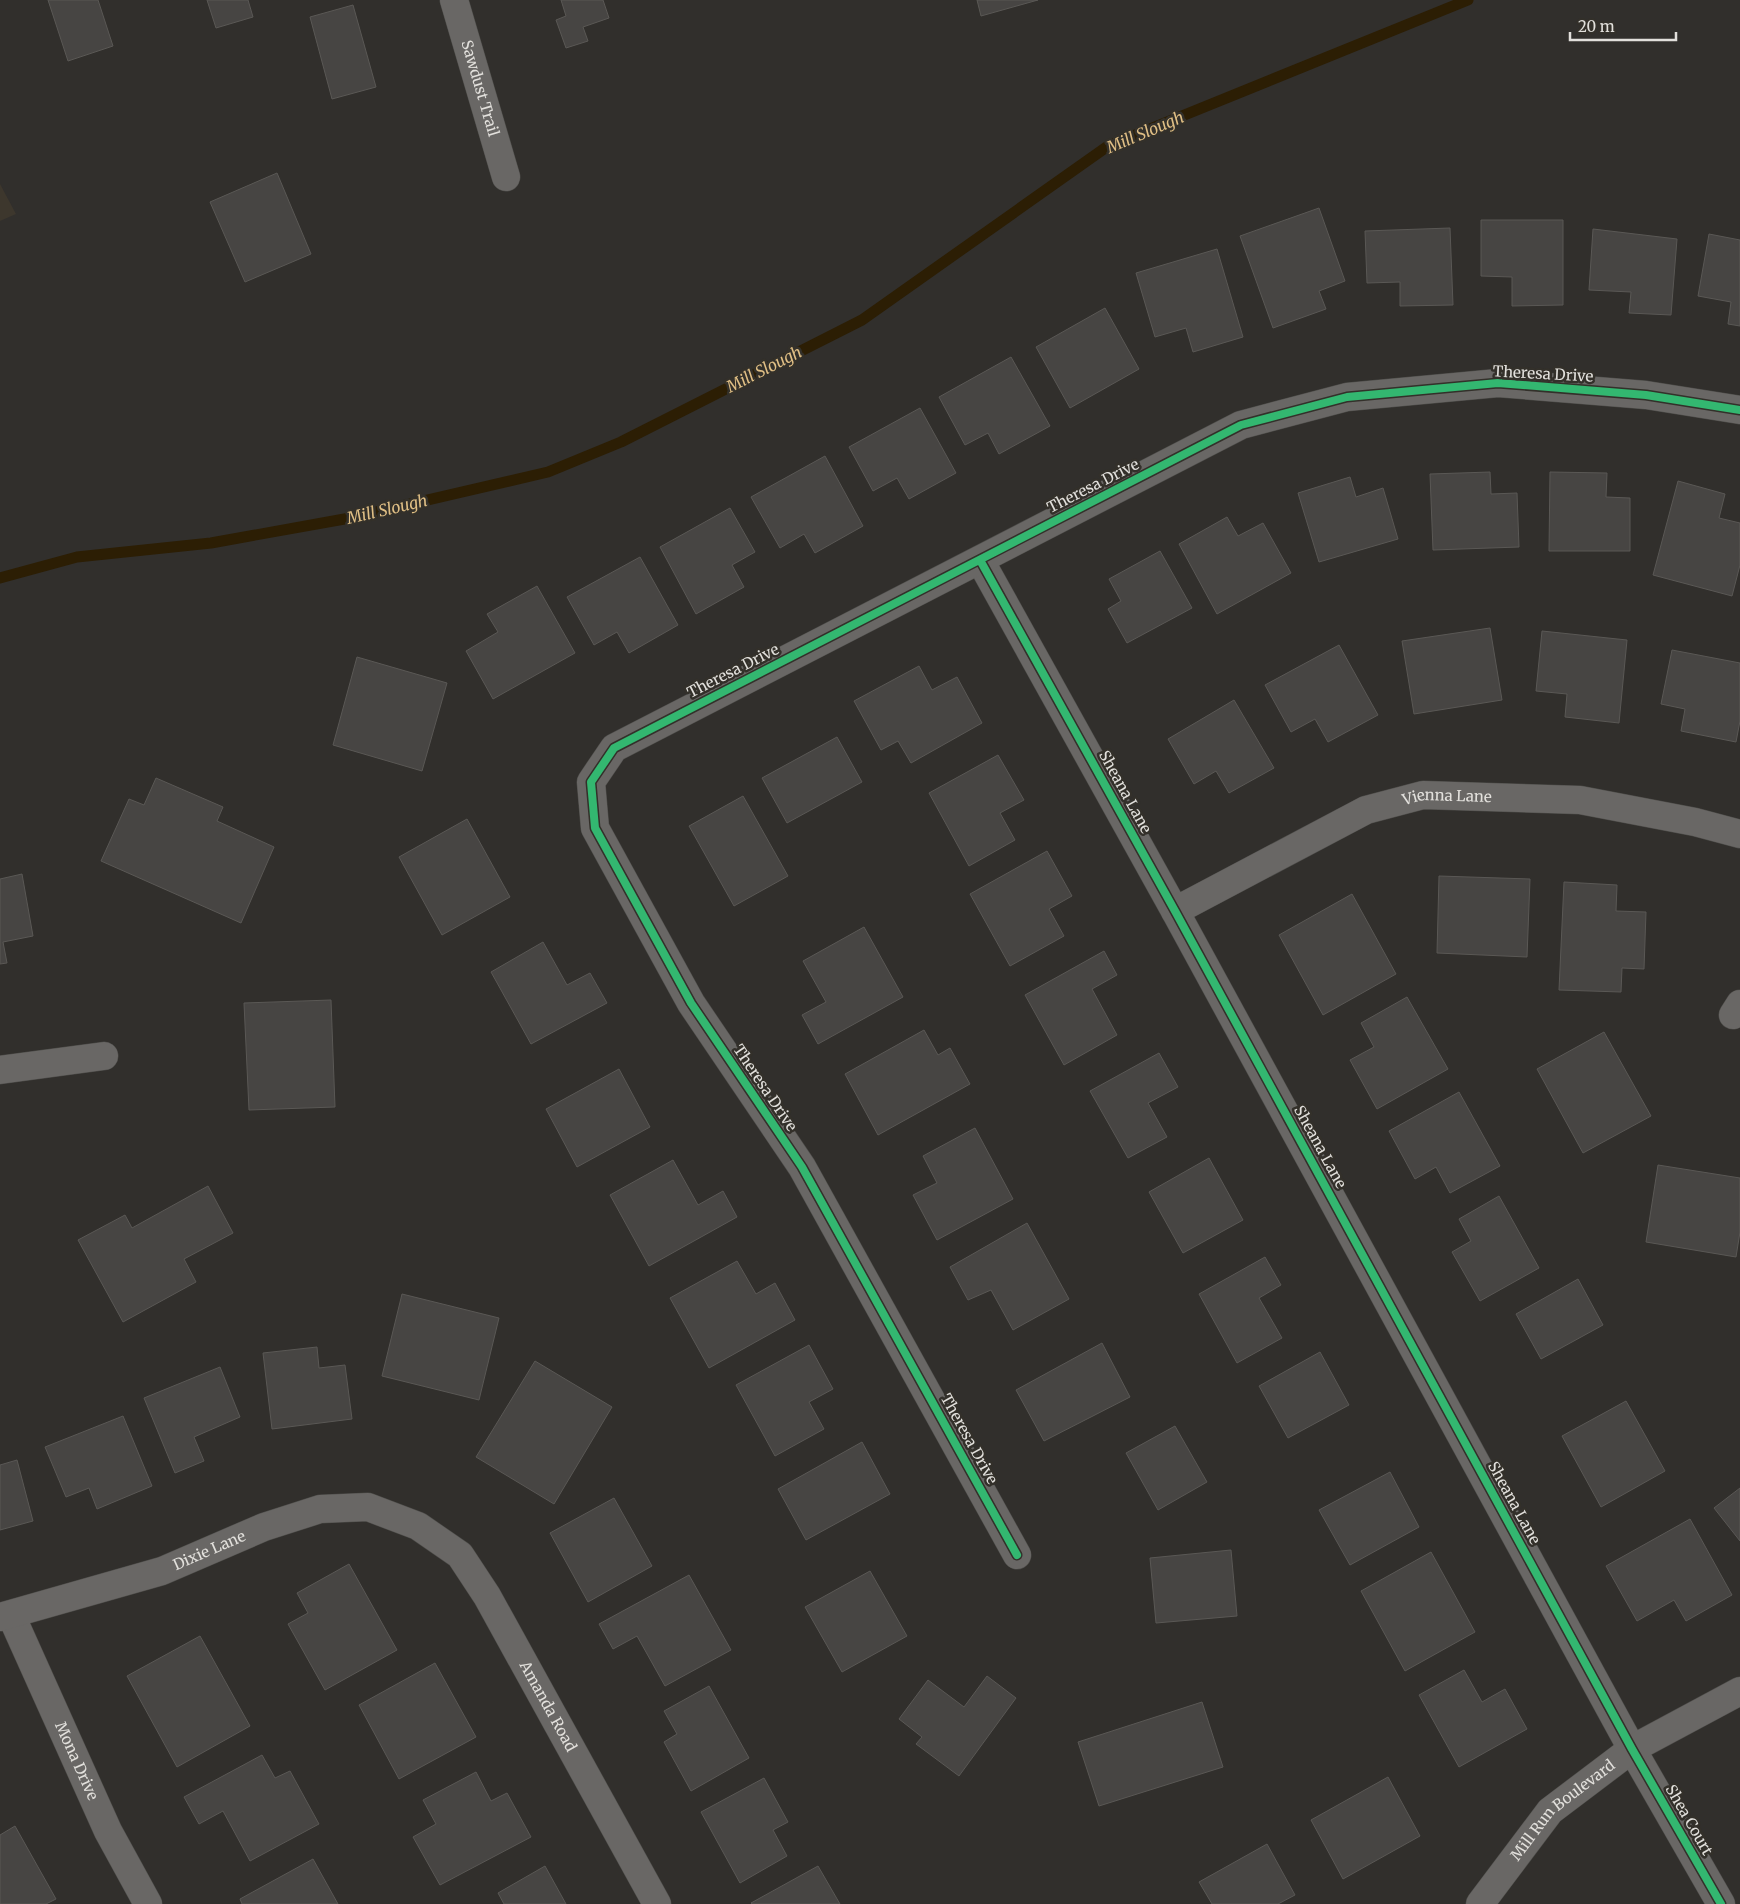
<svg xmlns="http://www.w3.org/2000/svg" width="1740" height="1904" font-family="Merriweather,serif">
<rect width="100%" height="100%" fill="#312f2c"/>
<path fill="#3d372d" d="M0,184L16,214L0,221Z"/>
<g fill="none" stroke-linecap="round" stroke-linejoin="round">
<path stroke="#2c1e04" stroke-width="11" d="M0,578L77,557L211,543L350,518L548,472L621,442L862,320L1108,146L1468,0"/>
</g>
<path fill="#474543" stroke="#5a5855" d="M48,0H98L113,46L68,61Z
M207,0H248L253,17L216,28Z
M561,0H603L609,18L583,27L588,41L566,48L556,20L566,16Z
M977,0H1038L981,16Z
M353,5L376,87L332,99L310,17Z
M277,173L311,254L245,282L210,202Z
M1319,208L1345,281L1319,291L1326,309L1273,328L1240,236Z
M1481,220H1563V305L1512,306V277L1481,276Z
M1450,228L1453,305L1400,306V282L1367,283L1365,231Z
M1593,229L1677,239L1671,315L1629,313L1631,292L1589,290Z
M1709,234L1740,240V326L1728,324L1731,302L1698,296Z
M1217,249L1243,337L1193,352L1186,328L1155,337L1136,273Z
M1105,308L1139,369L1070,408L1036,347Z
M1011,357L1050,426L999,454L988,433L965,445L939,397Z
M920,408L956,473L909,499L897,478L873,491L849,447Z
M825,456L863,526L815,553L804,534L780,548L751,497Z
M1490,472L1491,494L1517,493L1519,547L1433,550L1430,474Z
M1550,472L1607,473L1606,497L1630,498V551H1549Z
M1350,477L1356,497L1383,488L1398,539L1319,562L1298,493Z
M1678,481L1725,494L1719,518L1740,523V565L1732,596L1653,575Z
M730,508L755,552L732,565L744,587L696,614L660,547Z
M1227,517L1238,536L1263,523L1291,573L1217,614L1179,544Z
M1160,551L1192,608L1127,643L1108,609L1121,601L1109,579Z
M640,557L678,625L629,653L617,632L594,645L567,597Z
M537,586L575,653L493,699L466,651L498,632L487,614Z
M1490,628L1502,700L1414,714L1402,641Z
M1542,631L1627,640L1619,723L1565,717L1567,694L1536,691Z
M1339,645L1378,715L1328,742L1315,719L1291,732L1265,685Z
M1672,650L1740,663V721L1736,742L1681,731L1685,709L1661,704Z
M357,657L447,683L422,771L333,745Z
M919,666L932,690L957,677L982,723L911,763L898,741L881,750L854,701Z
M1234,700L1274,768L1229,793L1216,771L1194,784L1168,739Z
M837,737L862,782L787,823L762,778Z
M998,755L1024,800L1000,813L1015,840L969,866L929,793Z
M156,778L223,807L217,821L274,847L241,923L101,861L129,799L144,805Z
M743,796L788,876L734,906L689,826Z
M467,819L510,897L442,935L399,857Z
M1047,851L1072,896L1049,909L1064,936L1010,966L970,894Z
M22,874L33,936L3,942L7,963L0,964V879Z
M1439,876L1530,879L1527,957L1437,953Z
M1564,882L1617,885L1616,911L1646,912L1644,969L1622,968L1621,992L1559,990Z
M1352,894L1396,974L1323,1015L1279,935Z
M864,927L903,997L818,1044L802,1015L826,1002L803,961Z
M543,942L567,985L590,973L607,1003L531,1044L491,972Z
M1104,951L1117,975L1092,989L1117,1035L1064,1065L1025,995Z
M1407,997L1448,1069L1377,1109L1350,1060L1374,1047L1361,1023Z
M331,1000L335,1107L249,1110L244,1003Z
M924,1030L938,1055L950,1048L970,1084L878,1135L845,1074Z
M1604,1032L1651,1116L1583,1153L1537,1069Z
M1159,1053L1178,1087L1148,1103L1167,1137L1128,1158L1090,1091Z
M619,1069L650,1127L577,1167L546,1109Z
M1459,1092L1500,1166L1450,1193L1436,1167L1415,1179L1389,1131Z
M975,1128L1013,1199L937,1240L913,1195L937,1183L923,1156Z
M1209,1158L1243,1220L1183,1253L1149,1192Z
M673,1160L698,1205L723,1191L737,1217L649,1266L610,1195Z
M1658,1165L1740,1178V1232L1736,1257L1646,1242Z
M208,1186L233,1233L184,1259L196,1282L123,1322L78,1240L125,1215L132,1228Z
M1499,1196L1539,1268L1480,1301L1452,1252L1471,1241L1459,1219Z
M1027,1223L1069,1299L1013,1330L991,1290L968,1300L950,1267Z
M1265,1257L1281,1285L1259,1298L1282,1338L1237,1363L1199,1294Z
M737,1261L756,1294L775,1283L795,1320L709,1368L670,1298Z
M1578,1279L1603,1325L1541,1359L1516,1314Z
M402,1294L499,1318L479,1400L382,1376Z
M1102,1343L1130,1397L1044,1441L1016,1390Z
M809,1345L833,1389L809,1402L824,1429L775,1456L736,1385Z
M317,1347L319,1368L345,1365L352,1419L272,1429L263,1353Z
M1320,1352L1349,1405L1288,1438L1259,1386Z
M535,1361L612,1407L554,1504L476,1457Z
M220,1367L240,1417L194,1437L204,1461L175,1473L144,1398Z
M1626,1401L1665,1471L1601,1507L1562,1436Z
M123,1416L152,1486L97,1509L89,1488L66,1497L45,1447Z
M1175,1426L1207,1482L1158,1510L1126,1453Z
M862,1442L890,1494L806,1540L778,1489Z
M17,1460L33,1521L0,1530V1465Z
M1390,1472L1419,1527L1350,1565L1319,1510Z
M1740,1488V1541L1714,1508Z
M614,1498L652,1566L588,1602L550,1533Z
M1690,1519L1732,1595L1686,1621L1674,1600L1637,1621L1606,1566Z
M1231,1550L1237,1616L1156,1623L1150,1558Z
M1431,1552L1475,1632L1405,1671L1361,1591Z
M349,1564L397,1650L325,1690L288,1624L308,1613L297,1593Z
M870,1571L907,1636L842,1672L805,1607Z
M689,1575L731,1650L665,1686L637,1636L613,1649L599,1624Z
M200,1636L250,1726L177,1767L127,1676Z
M435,1663L476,1737L399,1779L359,1705Z
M1464,1670L1482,1702L1505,1689L1527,1729L1459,1767L1419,1695Z
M987,1676L1016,1698L959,1776L916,1744L922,1737L899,1719L928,1680L964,1707Z
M709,1686L749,1758L691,1791L664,1742L677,1734L664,1711Z
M1202,1702L1223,1767L1099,1806L1078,1742Z
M262,1755L275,1778L290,1771L319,1824L250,1861L223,1811L199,1824L184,1797Z
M476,1772L491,1801L507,1793L531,1837L440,1885L413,1837L436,1824L423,1800Z
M1388,1777L1420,1836L1343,1879L1311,1820Z
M764,1778L788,1822L773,1830L787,1856L740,1883L701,1812Z
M15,1826L56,1899L46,1904H0V1835Z
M1267,1844L1295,1895L1278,1904H1212L1199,1882Z
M313,1859L338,1904H242L240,1899Z
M545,1866L566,1904H504L498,1893Z
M818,1866L840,1904H752L751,1903Z"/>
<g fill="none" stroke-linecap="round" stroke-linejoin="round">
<g stroke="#4d4c49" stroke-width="29">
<g id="minor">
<path id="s1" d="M454,0L506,177"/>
<path d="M980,560L1175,911L1632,1749L1721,1904"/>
<path id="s2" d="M1175,911L1366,810L1423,795L1580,800L1695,822L1740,834"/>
<path d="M1733,1015L1740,1004"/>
<path d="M0,1070L104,1056"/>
<path d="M1017,1555L802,1167L691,1003L595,828L591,782L614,748L1241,425L1347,397L1498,383L1646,395L1740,410"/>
<path id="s3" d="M11,1615L108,1831L148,1904"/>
<path id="s4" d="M0,1617L162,1571L264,1527L320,1509L368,1507L418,1526L460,1555L487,1596L657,1904"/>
<path id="s5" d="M1480,1904L1550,1811L1632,1749L1740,1691"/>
</g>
</g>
<use href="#minor" stroke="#696765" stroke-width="28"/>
<g stroke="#33302a" stroke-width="11">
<path id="cycleway" d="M980,560L1175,911L1632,1749L1721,1904
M1017,1555L802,1167L691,1003L595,828L591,782L614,748L1241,425L1347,397L1498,383L1646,395L1740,410"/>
</g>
<use href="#cycleway" stroke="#33b770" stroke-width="8"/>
</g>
<g text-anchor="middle" stroke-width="5" stroke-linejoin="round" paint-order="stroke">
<g font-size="15" fill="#e2e0dc" stroke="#33302a">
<text dy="5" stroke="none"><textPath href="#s1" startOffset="92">Sawdust Trail</textPath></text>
<text transform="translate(1543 374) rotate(3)" y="5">Theresa Drive</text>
<text transform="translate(1093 486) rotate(-27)" y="5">Theresa Drive</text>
<text transform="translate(733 671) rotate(-27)" y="5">Theresa Drive</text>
<text transform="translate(1125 792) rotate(61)" y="5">Sheana Lane</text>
<text dy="5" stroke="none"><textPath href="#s2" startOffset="299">Vienna Lane</textPath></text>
<text transform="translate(765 1088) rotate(56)" y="5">Theresa Drive</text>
<text transform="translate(1320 1147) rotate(61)" y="5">Sheana Lane</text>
<text transform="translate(969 1439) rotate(61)" y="5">Theresa Drive</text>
<text transform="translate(1514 1503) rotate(61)" y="5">Sheana Lane</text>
<text dy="5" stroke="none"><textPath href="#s4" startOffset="220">Dixie Lane</textPath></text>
<text dy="5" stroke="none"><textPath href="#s4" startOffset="666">Amanda Road</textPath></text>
<text dy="5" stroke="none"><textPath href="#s3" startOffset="160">Mona Drive</textPath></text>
<text dy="5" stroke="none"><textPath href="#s5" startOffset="126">Mill Run Boulevard</textPath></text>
<text transform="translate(1689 1820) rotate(60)" y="5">Shea Court</text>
</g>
<g font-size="16" font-style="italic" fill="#e0bf85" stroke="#33302a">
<text transform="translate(1145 132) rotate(-23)" y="6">Mill Slough</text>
<text transform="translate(764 369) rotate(-27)" y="6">Mill Slough</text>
<text transform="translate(387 509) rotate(-13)" y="6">Mill Slough</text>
</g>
</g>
<path d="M1570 32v8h106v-8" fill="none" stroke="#e2e0dc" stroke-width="2.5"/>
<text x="1578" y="32" font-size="15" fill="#e2e0dc" stroke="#33302a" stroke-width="4" paint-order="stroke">20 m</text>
</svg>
